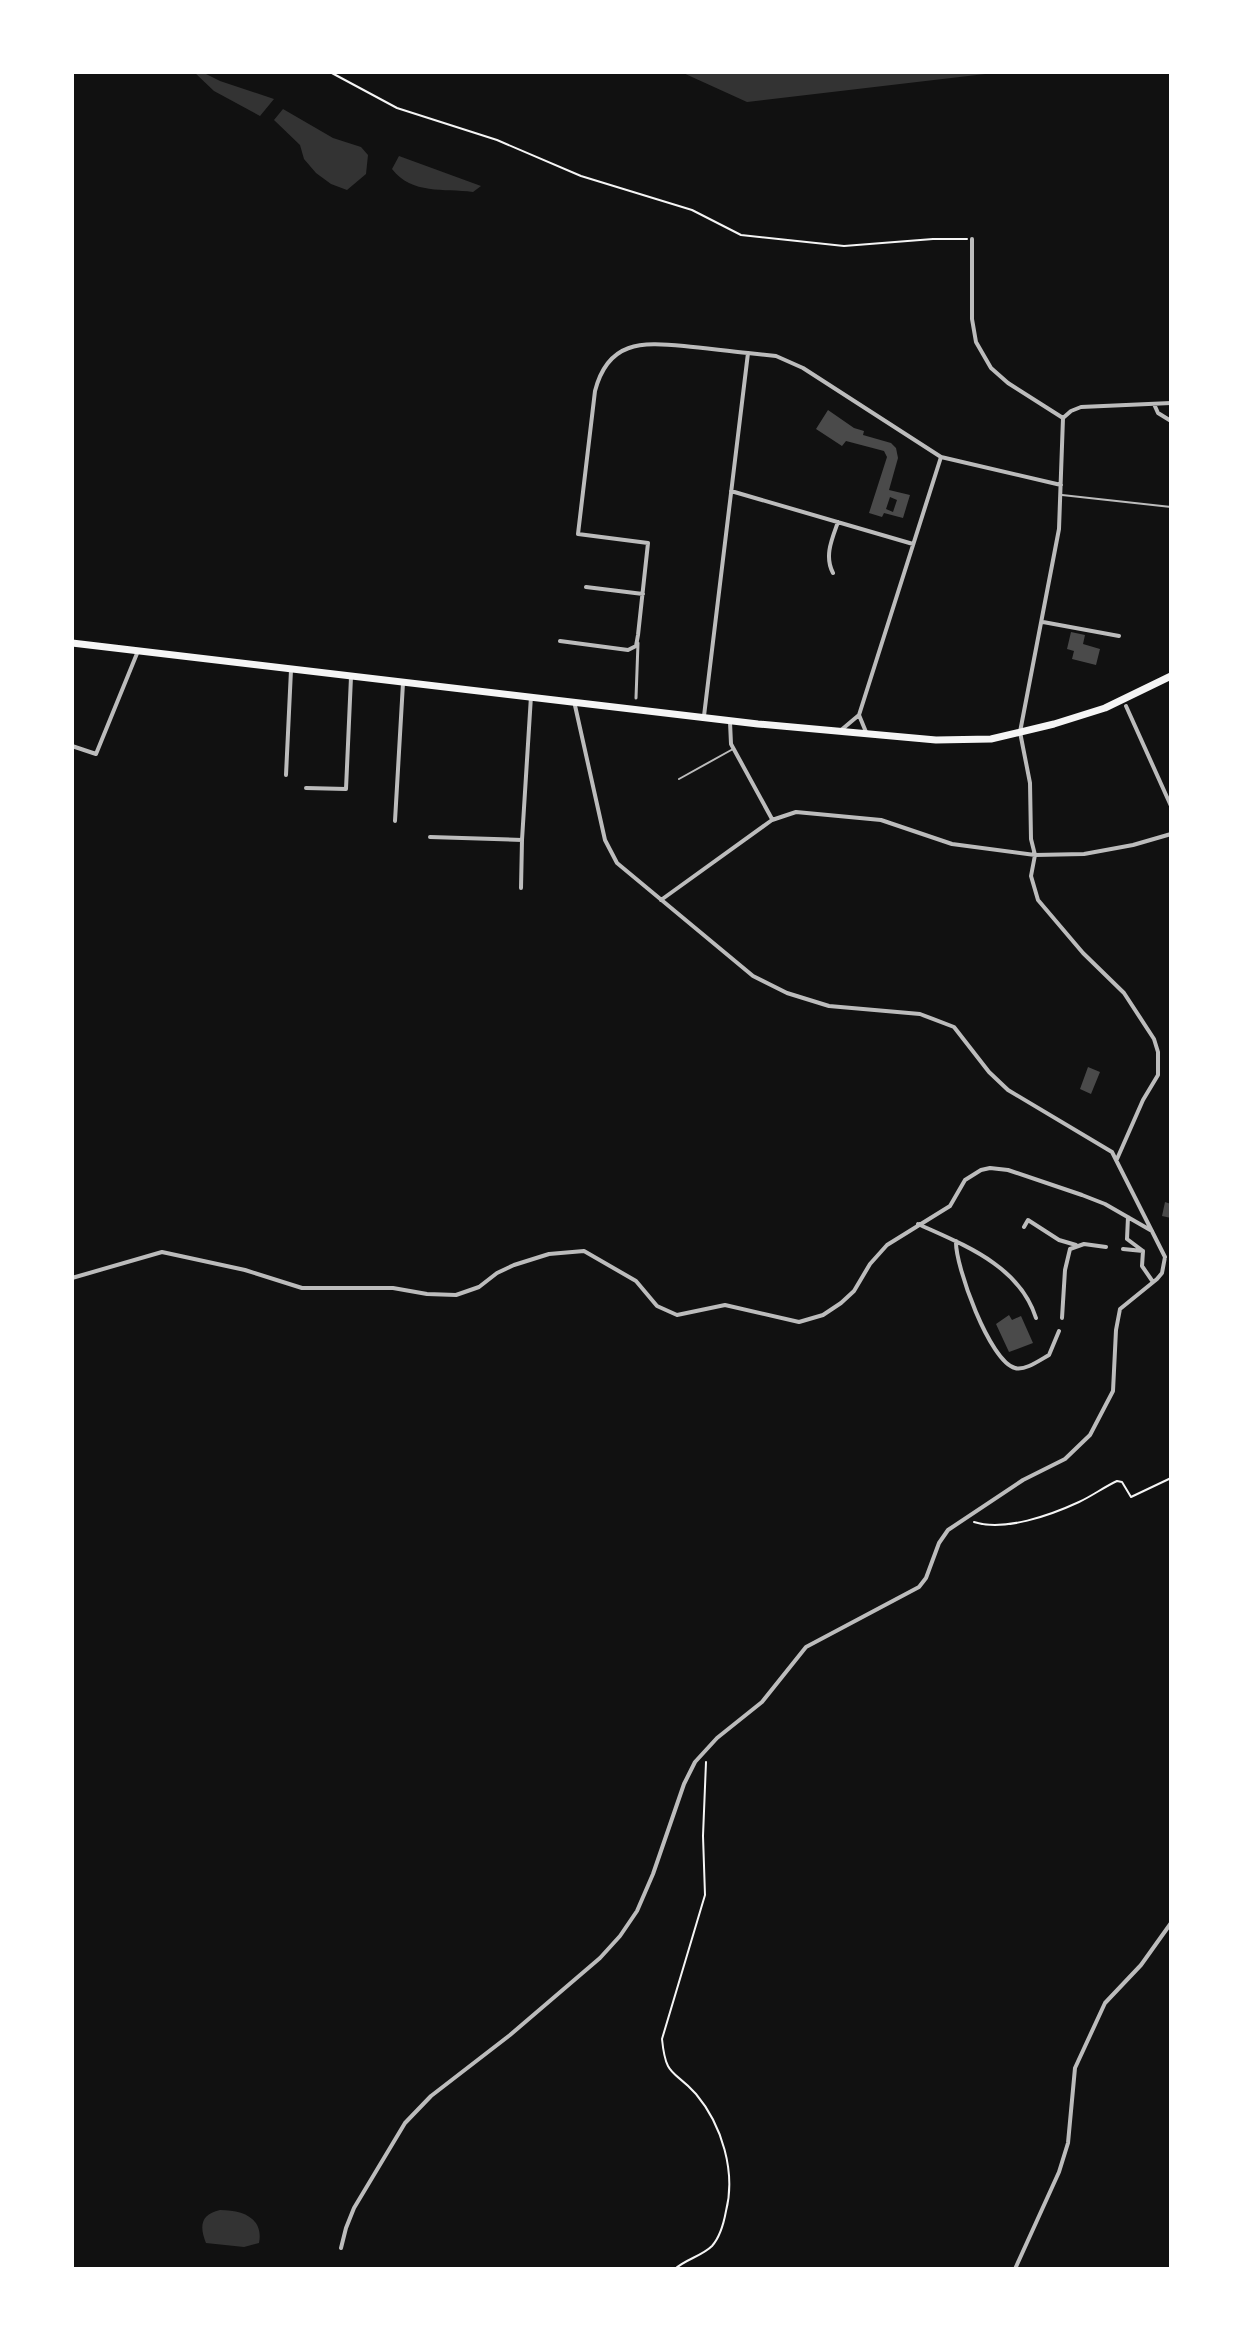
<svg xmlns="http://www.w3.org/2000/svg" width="1243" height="2341" font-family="'Work Sans',sans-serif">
<rect width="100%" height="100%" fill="#111"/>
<path fill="#333" d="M194,72H202L220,81L274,99L260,116L214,91Z
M681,72H1002L747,102Z
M283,109L333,138L361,147L368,155L366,174L347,190L331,184L316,173L304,159L300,145L274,120Z
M399,156L481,186L473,192C444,188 412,195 392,169Z
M220,2210C241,2210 264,2217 259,2243L244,2247L206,2243C199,2226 201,2214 220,2210Z"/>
<path fill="#4a4a4a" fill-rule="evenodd" d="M828,410L854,428L864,431L863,435L891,443L896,448L898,458L889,490L910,495L903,518L884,513L882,517L869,513L887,457L884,451L846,441L842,446L816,429ZM890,497L897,500L893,512L886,509Z
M1071,632L1085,635L1083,644L1100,649L1096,665L1072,659L1074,651L1067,649Z
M1088,1067L1100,1072L1091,1094L1080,1089Z
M1165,1202L1171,1204V1218L1162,1216Z
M1009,1315L1012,1320L1021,1316L1033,1343L1009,1352L996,1324Z"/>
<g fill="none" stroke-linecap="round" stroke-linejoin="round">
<path stroke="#f5f5f5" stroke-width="2" d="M330,72L397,108L497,140L581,176L692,210L741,235L844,246L933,239H967
M974,1522C1004,1532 1051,1515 1079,1502C1092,1496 1104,1487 1117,1481L1122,1482L1131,1497L1171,1478
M675,2269C686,2259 702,2256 712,2246C720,2237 724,2222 726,2211C736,2172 722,2125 696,2094C674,2069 666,2079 662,2039L705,1895L703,1836L706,1762"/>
<path stroke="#bcbcbc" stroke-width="2" d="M1062,495L1171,507
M679,779L733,749"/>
<path stroke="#bcbcbc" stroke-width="3" d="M636,698L638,643"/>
<path stroke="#bcbcbc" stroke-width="4" d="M972,239V319L976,342L991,368L1008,383L1063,418
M748,353L776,356L803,368L941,457L859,715L840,731
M1154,404L1158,413L1171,421
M941,457L1061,485
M731,491L913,544
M833,573C824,556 832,539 838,522
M586,587L643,594
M1043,622L1119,636
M560,641L628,650L636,646L638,635L648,543L578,534L595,391C608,341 641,342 684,346C706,348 727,351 748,353L704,716
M574,701L605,840L617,863L753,976L787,993L829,1006L920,1014L954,1027L989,1072L1008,1090L1112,1152L1165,1257
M1126,706L1171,806
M859,715L866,732
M730,722L731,744L772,819
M72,746L96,754L138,651
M286,775L291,670
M306,788L346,789L351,677
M395,821L403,683
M430,837L522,840L531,696
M521,888L522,840
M661,900L772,820L796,812L881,820L952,844L1035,855L1084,854L1133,845L1171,834
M1117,1159L1143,1100L1158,1075V1052L1154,1039L1124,993L1083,953L1038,900L1031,876L1035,855L1031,839L1030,783L1020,732L1059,529L1063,418L1071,411L1081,407L1171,403
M1128,1217L1127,1239L1143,1251L1142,1266L1153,1282
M918,1224C964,1245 1019,1265 1036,1318
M1024,1227L1028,1220L1059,1240L1076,1245
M956,1241C955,1266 990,1362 1015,1368C1025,1371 1040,1360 1049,1355L1059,1331
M1123,1249L1143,1251
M72,1278L162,1252L245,1270L302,1288H393L427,1294L456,1295L479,1287L497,1273L514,1265L549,1254L584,1251L636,1281L657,1306L677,1315L725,1305L799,1322L823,1315L841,1303L854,1291L870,1264L887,1245L950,1206L965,1180L981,1170L990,1168L1008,1170L1082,1195L1105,1204L1152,1231
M1062,1318L1065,1270L1070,1249L1084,1244L1106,1247
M341,2248L346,2228L354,2208L405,2123L431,2096L510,2035L600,1958L620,1936L637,1911L653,1874L684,1784L695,1762L717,1738L762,1702L806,1647L919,1587L926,1578L939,1543L948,1530L1023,1480L1065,1459L1090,1435L1113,1391L1116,1330L1120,1309L1157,1279L1162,1273L1165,1257
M1015,2269L1059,2172L1068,2143L1075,2068L1105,2003L1141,1965L1171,1923"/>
<path stroke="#f5f5f5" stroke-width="7" d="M72,643L758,724L936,740L991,739L1054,724L1105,708L1171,676"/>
</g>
<rect width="1243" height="2341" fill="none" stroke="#ffffff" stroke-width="148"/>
</svg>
